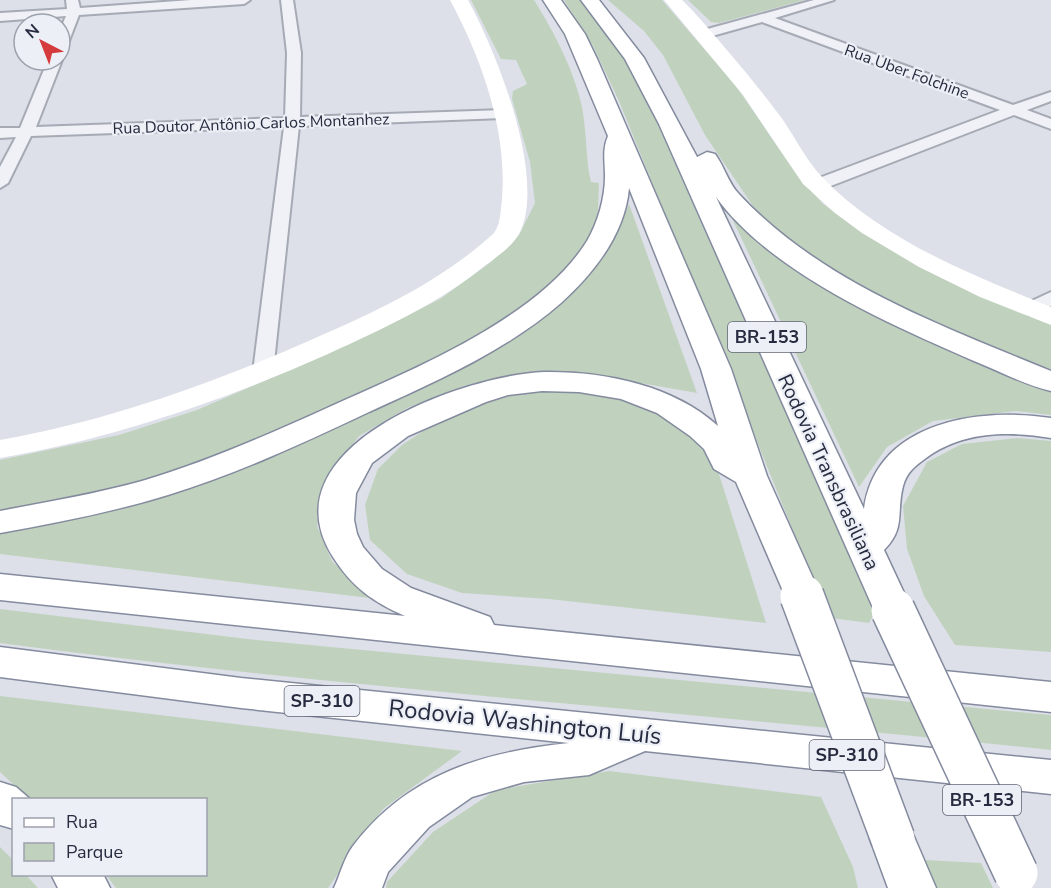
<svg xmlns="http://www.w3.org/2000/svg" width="1051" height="888" font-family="'Nunito Sans',sans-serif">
<rect width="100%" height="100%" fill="#dde0e8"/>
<path fill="#c0d2be" d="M471,0H534C554,32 574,70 582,107C586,129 586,151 589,173L591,182L599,183L598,211L594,228L587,244L563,276L526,307L462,347L340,410L173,478L0,516V460L119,435L197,410L329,353L440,299L491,262L519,235L535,203L530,162L512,99L513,91L527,84L516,60L501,59Z
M564,0H581L612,37L650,107L875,612L869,623L831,618L798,543L619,101L593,46Z
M608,0H662L736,86L797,175L823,204L866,235L1051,325V373L962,335L867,290L817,260L778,230L753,206L705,135L663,55L644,31Z
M688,0H805L719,23L711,22Z
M629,204L697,393L578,372L536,371L464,386L407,408L359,436L325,481L317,526L332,561L370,598L0,554V532L139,503L520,332L581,285L612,243Z
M728,210L761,237L1051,388V415L1016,411L933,421L887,447L859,487Z
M544,391H586L636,402L685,425L718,471L766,623L549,599L462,593L407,574L370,540L365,505L378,469L402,445L440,420L497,398Z
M1018,438L1051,441V652L955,645L924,596L907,549L903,506L927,462L962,444Z
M0,609L257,640L1051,715V750C701,713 349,689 0,643Z
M0,696L462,751L383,809L328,888H116L106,875L206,874V800L29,799L0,772Z
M609,771L821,797L853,867L858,888H386L387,882L433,832L496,790Z
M0,847L13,860L14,874L26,875L38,888H0Z
M925,860L981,863L993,888H937Z"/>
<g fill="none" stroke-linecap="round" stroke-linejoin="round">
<g stroke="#a6aab5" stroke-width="4">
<path id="minor" d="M66,0H78L80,8L191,0H250L244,4L79,15L67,46L60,50V30L66,16L0,21V13L67,9Z
M281,0H293L301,53L300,117L503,110L510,114L503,118L299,126L273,372L270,376H256L253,372L284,127L31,136L8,183L0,188V167L16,137L0,138V128H20L48,60H60V57L62,60L36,127L285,118L287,53Z
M814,0H834L775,18L1013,105L1051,92V101L1027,110L1051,119V129L1014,115L823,189H811L809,185L811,181L1000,110L762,22L705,38L698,34L700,31Z
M1051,292V306L1030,315L1020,309L1023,305Z"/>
</g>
<g stroke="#848b9f" stroke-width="3">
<path id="motorway" d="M543,0H561L585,34L598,61L731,369L767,476L821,596L815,605L802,609L789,605L736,482L714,469L704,449L690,436L657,413L621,399L579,392L542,391L508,395L486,402L408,436L372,463L356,493L354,520L357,534L363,547L382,569L411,588L490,617L494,625L1051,682V712L0,600V574L405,616C373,602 352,587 333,557C263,447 464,375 544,372C603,371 673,385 718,426L701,369L629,188C625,234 594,273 561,303C506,351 435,382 369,412C303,443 237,474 168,495C113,512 56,523 0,533V511C47,502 95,494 142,481C206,462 267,435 327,408C409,371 539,319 587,241C598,222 605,198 605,176C605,161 602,150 608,136L565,34Z
M581,0H599L644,58L697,157L707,152L715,154C724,166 728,182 738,193C820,282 942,326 1051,371V391C1025,385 999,371 974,361C891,325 770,272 716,197L864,509C876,422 978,407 1051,418V438C1008,431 963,431 926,458C915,466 907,472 903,486C896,513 906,528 884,550L912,610L907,619L893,623L879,619L874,610L659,124L625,59Z
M0,647L241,678L1051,760V794L645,751L589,775L524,782L472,797L429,827L388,872L382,888H334C340,875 344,858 353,846C408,774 483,752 569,743L241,708L0,677Z
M0,782L16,787L31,800H14V829L0,825Z
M893,820L909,825L936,888H888L870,839L877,825Z
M51,874H103L110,888H58Z"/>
</g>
<use href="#minor" fill="#f0f1f6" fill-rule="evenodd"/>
<path fill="#fff" fill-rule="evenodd" d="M450,0H468C496,51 545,172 521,230C514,246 496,257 482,268C436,305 382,329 328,354C222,401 115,438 0,458V440C106,421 205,386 304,343C371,314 438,284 493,234C499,227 500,218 501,208C510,138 483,61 450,0Z
M664,0H682L693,11C724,46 755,82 783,120C796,139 806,160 822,177C882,240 972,275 1051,307V325L980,297L919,267L862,233L835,213L803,184L743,95Z"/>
<use href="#motorway" fill="#fff" fill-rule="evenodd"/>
<g stroke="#848b9f" stroke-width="46" stroke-linecap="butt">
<path id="motorway-bridge" d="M802,596L893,839
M893,610L1016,873"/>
</g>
<use href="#motorway-bridge" stroke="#fff" stroke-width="43"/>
</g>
<g text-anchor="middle" stroke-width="4.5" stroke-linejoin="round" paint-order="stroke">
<g font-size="16" fill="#262b3f" stroke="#eceff5">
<text transform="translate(907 71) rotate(20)" y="6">Rua Uber Folchine</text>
<text transform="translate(251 123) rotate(-2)" y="6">Rua Doutor Antônio Carlos Montanhez</text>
</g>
<g fill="#eceff5" stroke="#616676" stroke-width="1.5">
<rect x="728" y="322" width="78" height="30" rx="4.5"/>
<rect x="284.5" y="686" width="75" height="30" rx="4.5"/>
<rect x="809.5" y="740" width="75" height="30" rx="4.5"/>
<rect x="943" y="785" width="78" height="30" rx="4.5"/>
</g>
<g font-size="18" font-weight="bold" fill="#262b3f">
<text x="767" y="343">BR-153</text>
<text x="322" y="707">SP-310</text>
<text x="847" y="761">SP-310</text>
<text x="982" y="806">BR-153</text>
</g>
<g font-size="20" fill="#262b3f" stroke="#eceff5">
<text transform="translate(829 472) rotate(65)" y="7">Rodovia Transbrasiliana</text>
</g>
<g font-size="24" fill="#262b3f" stroke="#eceff5">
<text transform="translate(525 722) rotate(6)" y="8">Rodovia Washington Luís</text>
</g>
</g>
<rect x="12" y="798" width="195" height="78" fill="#eceff5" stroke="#9da1ac" stroke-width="1.5"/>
<rect x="24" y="818" width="30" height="9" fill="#ffffff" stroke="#9da1ac" stroke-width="1.5"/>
<text x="66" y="828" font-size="18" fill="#262b3f">Rua</text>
<rect x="24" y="843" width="30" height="18" fill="#c0d2be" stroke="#9da1ac" stroke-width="1.5"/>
<text x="66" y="858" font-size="18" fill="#262b3f">Parque</text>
<g transform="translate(42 42) rotate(318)"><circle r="28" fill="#eceff5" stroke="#9da1ac" stroke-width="1.5"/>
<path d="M0-4.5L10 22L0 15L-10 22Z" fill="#d53a3c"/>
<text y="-9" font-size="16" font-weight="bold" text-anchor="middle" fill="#262b3f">N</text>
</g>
</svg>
